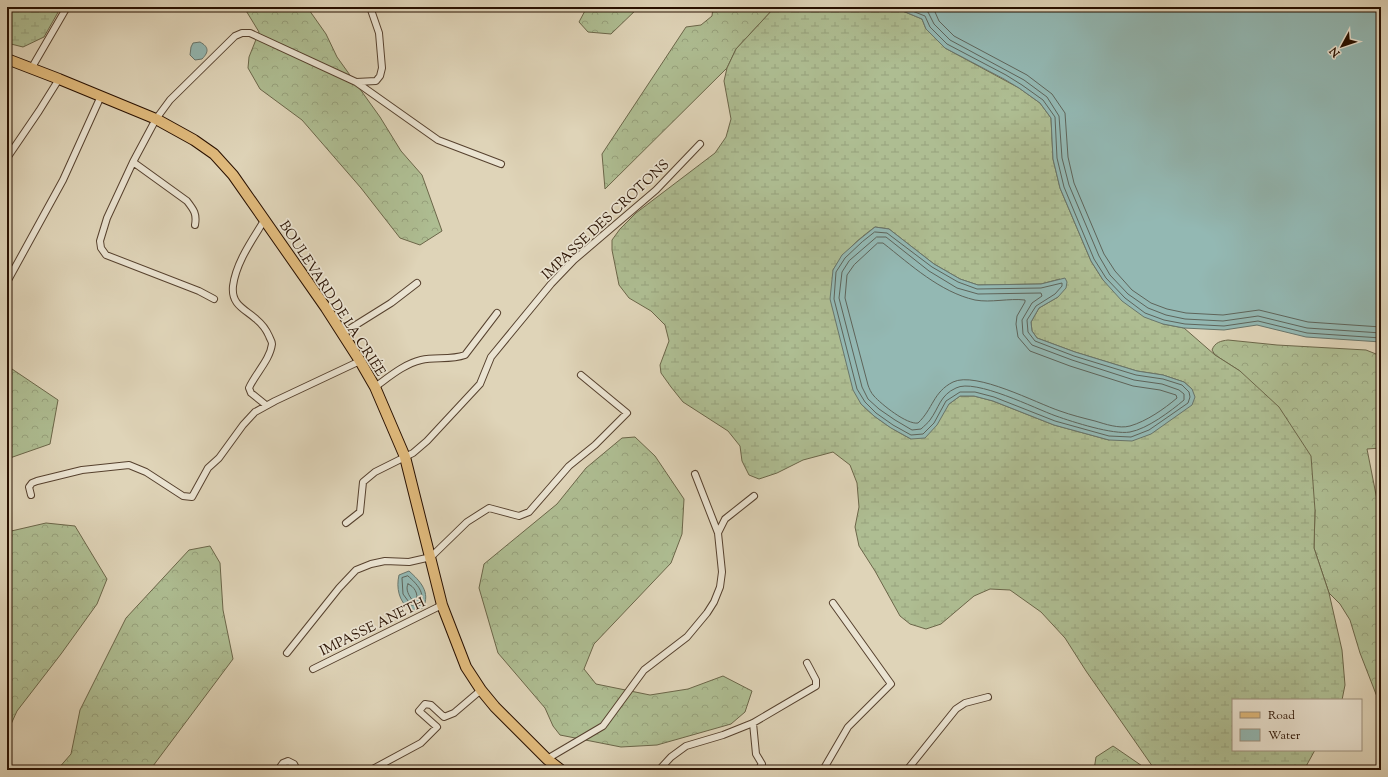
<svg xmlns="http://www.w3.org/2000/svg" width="1388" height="777" font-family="'Sorts Mill Goudy',serif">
<defs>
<pattern id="forest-crowns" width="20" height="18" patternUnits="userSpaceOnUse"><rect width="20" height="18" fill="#aebd92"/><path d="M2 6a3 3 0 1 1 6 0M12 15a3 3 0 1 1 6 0" fill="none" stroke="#96a17c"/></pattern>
<pattern id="wetland-marsh" width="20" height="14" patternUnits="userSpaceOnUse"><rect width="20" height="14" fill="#aebd92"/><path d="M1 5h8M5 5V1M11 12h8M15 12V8" fill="none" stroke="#96a17c"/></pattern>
</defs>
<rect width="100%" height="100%" fill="#dfd4b8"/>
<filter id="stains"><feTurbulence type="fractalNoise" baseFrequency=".005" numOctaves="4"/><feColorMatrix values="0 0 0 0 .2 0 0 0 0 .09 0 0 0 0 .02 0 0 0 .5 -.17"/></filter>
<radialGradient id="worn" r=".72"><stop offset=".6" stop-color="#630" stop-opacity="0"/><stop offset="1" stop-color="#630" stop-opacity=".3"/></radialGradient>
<path fill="url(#forest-crowns)" stroke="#6b6649" d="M241,7H307L326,34L337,57L380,117L401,151L422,175L442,231L420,245L400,238L361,188L302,120L260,89L248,68L249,57L259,32L245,9Z
M587,7H639L611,34L588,32L579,22Z
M713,7H775L736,49L727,68L605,189L602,154L686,27L701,25L712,16Z
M1228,340L1277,345L1366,350L1381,356V448L1367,449L1381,520V707L1360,653L1350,620L1340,604L1329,593L1314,548L1315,510L1240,371L1215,355L1212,350C1215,342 1221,341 1228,340Z
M12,369L58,400L50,444L7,459V371Z
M635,437L655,456L684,499L682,534L671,563L594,644L584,669L596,684L650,695L688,689L723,676L752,691L745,712L731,724L657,745L621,747L560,735L553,726L545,708L498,653L479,588L484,564L557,504L586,468L622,438Z
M46,523L75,526L107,579L97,604L61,654L17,711L7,733V532Z
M210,546L220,563L223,610L233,659L150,770H57L71,754L80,710L126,618L189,550Z
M1113,746L1148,770H1094L1096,757Z"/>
<path fill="url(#wetland-marsh)" stroke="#6b6649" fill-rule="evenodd" d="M7,7H61L44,37L23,47L7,43Z
M775,7H893L922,19L926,29L945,48L1019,88L1040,103L1051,118L1053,159L1060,188L1091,261L1103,280L1163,324L1184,328L1215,355L1240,371L1279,407L1311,456L1315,510L1314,548L1329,593L1342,650L1345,685L1342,700H1233V750H1315L1304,770H1155L1086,671L1065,638L1041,612L1010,590L990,589L974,596L941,624L926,629L910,624L900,616L875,571L859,546L855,527L859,507L857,483L850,465L833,452L803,460L777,473L759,479L749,475L742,461L740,446L728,431L683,402L671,387L661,373L660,365L669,341L665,325L651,311L629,298L619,285L612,250V240L620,229L636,213L715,153L726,137L731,119L724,81L727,68L736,49ZM875,227L889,229L934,264L960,279L978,285L1041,284L1060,279L1058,297L1039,308L1031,322L1032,331L1037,338L1075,352L1137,371L1163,375L1184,382L1192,389L1109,440L1054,425L993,401L974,396H960L949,404L911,439C892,429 876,419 861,404L833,270C845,251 857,240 875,227Z"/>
<path fill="#93b8b3" stroke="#68756b" d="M893,7H1381V342L1306,337L1257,325L1224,330L1184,328L1163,324L1144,317L1122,301L1103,280L1091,261L1060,188L1053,159L1051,118L1040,103L1019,88L1004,79L945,48L926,29L922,19Z
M200,42C209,47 209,52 202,59L195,60L190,55L191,47L193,43Z
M875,227L889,229L934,264L960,279L978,285L1041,284L1065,278L1067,282L1066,288L1058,297L1039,308L1031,322L1032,331L1037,338L1075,352L1137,371L1163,375L1184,382L1192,389L1195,397L1192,405L1151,434L1132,441L1109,440L1054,425L993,401L974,396H960L949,404L937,425L925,438L911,439L891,428L874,416L861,404L853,390L830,299L833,270L842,255L860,239Z
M409,571C420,581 431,592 423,608L414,610L409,609C399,601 396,588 399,575Z"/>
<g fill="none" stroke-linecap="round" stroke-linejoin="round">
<path stroke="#5e645a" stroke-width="1" d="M902,7L925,16L930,27L947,44L1006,75L1022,85L1043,100L1055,117L1057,158L1064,187L1094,259L1106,278L1125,298L1145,313L1164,320L1185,324L1224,326L1258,321L1307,333L1381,338
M917,7L928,12L934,24L950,40L1024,80L1047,97L1059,116L1062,158L1069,185L1099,256L1110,275L1128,294L1148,308L1166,315L1185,319L1223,321L1258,316L1307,328L1381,333
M931,7L935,12L939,21L954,36L1027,75L1052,94L1065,113L1068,157L1074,183L1104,254L1115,271L1132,290L1151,303L1167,309L1186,313L1223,315L1259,310L1308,322L1381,327
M875,232L887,233L932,267L958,282L977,289L1041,288L1062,283V286L1055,294L1036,306L1027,320L1028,332L1035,341L1074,356L1136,375L1163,379L1182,385L1189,392L1190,397L1188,403L1149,430L1131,437L1109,436L1055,421L994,397L975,392H960L946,401L934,423L923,434L911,435L893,425L876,413L865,402L857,389L834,299L836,272L845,258L862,242Z
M877,237H886L929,271L957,288L978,294L1041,293L1042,296L1032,303L1022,320L1023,334L1032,345L1072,360L1134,380L1162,384L1179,390L1184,394V400C1171,411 1147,429 1130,432C1113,435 1073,422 1056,416C1036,409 975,378 956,388C940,395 939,408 930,420C928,423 924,426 921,429L912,430L895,420L879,409L868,399L862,387L839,298L842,272L849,261Z
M878,243H883C911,265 940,292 975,300C991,303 1009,298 1025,300V302L1017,316L1016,324L1018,337L1030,351L1070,366L1133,386L1160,390L1176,395L1177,398C1164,409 1147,421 1130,426C1119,429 1105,424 1095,421C1083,418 1071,415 1060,411C1036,403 976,371 953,382C933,392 933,409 918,423C907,425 881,404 874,396C871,393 869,388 868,385L845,298L847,275L854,265Z
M408,576C417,584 426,593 420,605H411L403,594L402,578Z
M408,584C414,586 419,594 416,601H413C409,596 405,589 408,584Z"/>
<g stroke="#56412e" stroke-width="8">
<path id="minor" d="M31,69L67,7
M356,82L438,140L501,164
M7,158L39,111L59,79
M133,162L187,201C194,210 197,214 195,225
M265,219C253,239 236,262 233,286C231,305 245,309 256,319C262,324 266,329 269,336C270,339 272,341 272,344C270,360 255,374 249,388L251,393L266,405
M7,282L63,180L101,96
M214,299L199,291L106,255L101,248L100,241L107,218L133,162L156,119L170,100L235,36L242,33H250L356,82L376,81L380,76L382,68L379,33L370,7
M343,333L391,303L417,283
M375,387C389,377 404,364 421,360C436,357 451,360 465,355L497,313
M695,474L718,533
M31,495L29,487L32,483L37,481L82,470L129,465L146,472L183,496L192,497L208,468L219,458L243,425L255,412L275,401L360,361
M346,523L360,512L363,482L375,472L413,453L427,441L480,384L491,357L551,284L574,260L656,190L700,144
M287,653L339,588L356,570L371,564L385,561L409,562L431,557L467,522L489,508L519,516L529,512L569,466L595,445L627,413L581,375
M313,669L442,605
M753,723L756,754L762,764L758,770
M547,759L603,726L644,670L687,637L707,613L714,602L720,587L722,572L718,533L725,519L754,496
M278,770L283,763L288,761L294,764L297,770
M371,770L421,743L437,727L419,711L425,704L431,705L444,717L454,713L481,690
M659,770L671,757L686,746L723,735L753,723L816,686V680L807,663
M823,770L848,727L891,684L833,603
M907,770L956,709L965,703L988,697"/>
</g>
<g stroke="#281000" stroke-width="12">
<path id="primary" d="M7,59L59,79L156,119L194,140L214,154L233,175L326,308L360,361L375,387L405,457L442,605L466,667L481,690L495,707L547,759L561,770"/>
</g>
<use href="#minor" stroke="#eae3d1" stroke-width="6"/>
<use href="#primary" stroke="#e0ba7c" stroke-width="10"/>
</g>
<g text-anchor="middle" stroke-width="3.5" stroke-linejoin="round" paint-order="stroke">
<g font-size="14" fill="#281000" stroke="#eae3d1">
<text transform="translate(605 219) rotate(-43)" y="5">IMPASSE DES CROTONS</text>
<text transform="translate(333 298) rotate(57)" y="5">BOULEVARD DE LA CRIÉE</text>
<text transform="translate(372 626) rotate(-26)" y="5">IMPASSE ANETH</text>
</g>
</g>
<rect width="1388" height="777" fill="none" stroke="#dfd4b8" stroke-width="24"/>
<rect x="8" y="8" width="1372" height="761" fill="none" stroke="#281000" stroke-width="2"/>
<rect x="12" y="12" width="1364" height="753" fill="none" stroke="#281000"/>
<rect x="1232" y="699" width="130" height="52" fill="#eae3d1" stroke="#9c8f7d"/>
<rect x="1240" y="712" width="20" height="6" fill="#e0ba7c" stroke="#9c8f7d"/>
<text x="1268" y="719" font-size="12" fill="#281000">Road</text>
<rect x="1240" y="729" width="20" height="12" fill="#93b8b3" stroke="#9c8f7d"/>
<text x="1268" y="739" font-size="12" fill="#281000">Water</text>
<g transform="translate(1342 46) rotate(230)" stroke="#eae3d1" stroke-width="3" paint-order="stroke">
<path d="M0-3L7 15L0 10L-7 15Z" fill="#281000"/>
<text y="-6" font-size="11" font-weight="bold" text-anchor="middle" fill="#281000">N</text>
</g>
<rect width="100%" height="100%" filter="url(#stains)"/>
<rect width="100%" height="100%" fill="url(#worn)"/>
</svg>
